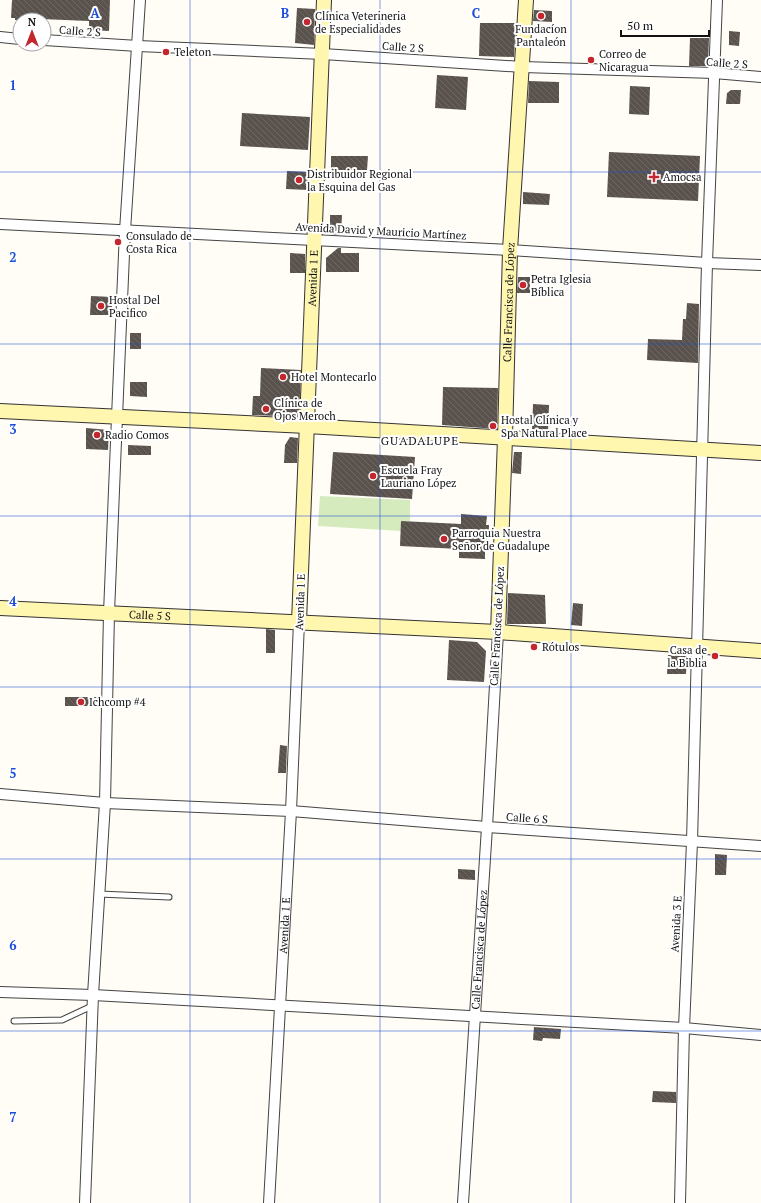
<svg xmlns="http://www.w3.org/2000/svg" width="761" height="1203" font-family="'PT Serif',serif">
<defs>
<pattern id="building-back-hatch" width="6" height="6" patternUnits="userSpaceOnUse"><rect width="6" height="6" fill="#5a524d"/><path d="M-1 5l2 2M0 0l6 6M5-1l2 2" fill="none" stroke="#6d6662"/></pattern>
</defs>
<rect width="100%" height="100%" fill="#fffdf5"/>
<path fill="#d5ebbd" d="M320,496L410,500V521H401V531L318,526Z"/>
<path fill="url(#building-back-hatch)" d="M12,0H110L109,31L89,30V21L41,19L15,20V18H11Z
M297,8L315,9L314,45L295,43Z
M534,10L552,11V22L533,21Z
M480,23H516L514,57L479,56Z
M729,31L740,32L739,46L729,45Z
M690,38H709L708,66H689Z
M437,75L468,77L466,110L435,108Z
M529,81L559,82V103H528Z
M630,86L650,87L649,115L629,114Z
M731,90H741L740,104H726L727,93Z
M242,113L310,117L308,150L240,146Z
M609,152L700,156L698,201L607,197Z
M331,156H368L367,170H331Z
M287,171L309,172L308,190L286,189Z
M523,192L550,194L549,205L523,204Z
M330,215H342L341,235L330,234Z
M338,248H341V253H359V272H326V258Z
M290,253L305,254V273H290Z
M518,277H530V293H517Z
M91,296L112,297V315H90Z
M687,303L699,304L698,363L647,360L648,339L682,340L683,319H686Z
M130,333H141V349H130Z
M261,368L301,370L299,417L252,415L253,396H260Z
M130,382H147V397L130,396Z
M443,387L498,388L497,429L442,425Z
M533,404L549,405L548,432L532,431Z
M86,428L109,430L108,450L86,449Z
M290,437L298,438L297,463H284L285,445Z
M128,445L151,446V455H128Z
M333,452L415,457L412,499L330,494Z
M514,452H522L521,474L512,473Z
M461,514L487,516L486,525H489L488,551L485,550V559L459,558V549L400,546L401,521L461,524Z
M508,593L545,595L546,624H507Z
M573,603L583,604L582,626L571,625Z
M266,629L275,630V653H266Z
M449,640L477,642L486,651L484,682L447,680Z
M668,655L687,656L686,674H667Z
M65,697H97V706H65Z
M280,745L287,746L286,773H278Z
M715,854L727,855L726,875H715Z
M458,869L475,870V880L458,879Z
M534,1027L561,1029L560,1039L543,1038L542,1041L533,1040Z
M653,1091L676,1092V1103L652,1102Z"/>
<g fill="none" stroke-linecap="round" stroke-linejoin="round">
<g stroke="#444" stroke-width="7">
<path id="lane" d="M99,894L169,897
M14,1021L62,1020L92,1006"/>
</g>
<g stroke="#444" stroke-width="12">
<g id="street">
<path d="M0,37L20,39"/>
<path d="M44,40L138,46L323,54L523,67L714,73L761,77"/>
<path d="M0,224L510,250L707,263L761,265"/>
<path d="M0,794L105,803L291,811L487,827L761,846"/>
<path d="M0,992L93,995L684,1028L761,1035"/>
<path d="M85,1203L93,995L105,803L109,613L117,417L125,231L140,0"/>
<path id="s1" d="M269,1203L291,811L299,622"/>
<path id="s2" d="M463,1203L487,827L498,632"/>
<path d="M680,1203L684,1028L692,842L707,263L717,0"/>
</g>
</g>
<g stroke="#333" stroke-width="16">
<g id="secondary">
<path d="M0,411L307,426L761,453"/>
<path id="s3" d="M0,608L498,632L761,651"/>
<path id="s4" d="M299,622L324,0"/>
<path id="s5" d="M498,632L505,438L510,250L526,0"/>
</g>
</g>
<use href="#lane" stroke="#fff" stroke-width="5"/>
<use href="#street" stroke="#fff" stroke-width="10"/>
<use href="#secondary" stroke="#fff6b0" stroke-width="14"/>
</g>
<path fill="none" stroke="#1d4ed8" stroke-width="1" stroke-opacity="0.55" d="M190,0V1203M380,0V1203M571,0V1203M0,172H761M0,344H761M0,516H761M0,687H761M0,859H761M0,1031H761"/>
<g fill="#c4262e" stroke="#fff" stroke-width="1.5">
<circle cx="541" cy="16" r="4"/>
<circle cx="307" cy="22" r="4"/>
<circle cx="166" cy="52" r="4"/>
<circle cx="591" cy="60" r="4"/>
<path d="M652 171h4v4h4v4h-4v4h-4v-4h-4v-4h4z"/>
<circle cx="299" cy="180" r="4"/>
<circle cx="118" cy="242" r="4"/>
<circle cx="523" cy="285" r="4"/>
<circle cx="101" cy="306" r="4"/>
<circle cx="283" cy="377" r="4"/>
<circle cx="266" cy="409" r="4"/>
<circle cx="493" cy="426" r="4"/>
<circle cx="97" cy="435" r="4"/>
<circle cx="373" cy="476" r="4"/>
<circle cx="444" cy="539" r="4"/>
<circle cx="534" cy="647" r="4"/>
<circle cx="715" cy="656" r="4"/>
<circle cx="81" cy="702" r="4"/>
</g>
<g text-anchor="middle" stroke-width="4" stroke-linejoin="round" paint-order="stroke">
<g font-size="11" fill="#111" stroke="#fff" text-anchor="start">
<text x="315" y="20">Clínica Veterineria<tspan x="315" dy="13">de Especialidades</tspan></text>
<text x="541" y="33" text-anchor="middle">Fundacíon<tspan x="541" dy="13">Pantaleón</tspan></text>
<text x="174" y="56">Teleton</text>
<text x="599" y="58">Correo de<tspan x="599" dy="13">Nicaragua</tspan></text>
<text x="307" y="178">Distribuidor Regional<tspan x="307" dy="13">la Esquina del Gas</tspan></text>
<text x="663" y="181">Amocsa</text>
<text x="126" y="240">Consulado de<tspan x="126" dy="13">Costa Rica</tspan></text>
<text x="531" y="283">Petra Iglesia<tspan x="531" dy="13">Bíblica</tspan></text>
<text x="109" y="304">Hostal Del<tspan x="109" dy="13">Pacifico</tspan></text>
<text x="291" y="381">Hotel Montecarlo</text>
<text x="274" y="407">Clínica de<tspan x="274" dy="13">Ojos Meroch</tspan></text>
<text x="501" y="424">Hostal Clínica y<tspan x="501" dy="13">Spa Natural Place</tspan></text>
<text x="105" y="439">Radio Comos</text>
<text x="381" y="474">Escuela Fray<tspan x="381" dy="13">Lauriano López</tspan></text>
<text x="452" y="537">Parroquia Nuestra<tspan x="452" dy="13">Señor de Guadalupe</tspan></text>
<text x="542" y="651">Rótulos</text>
<text x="707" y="654" text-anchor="end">Casa de<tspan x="707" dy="13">la Biblia</tspan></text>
<text x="89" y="706">Ichcomp #4</text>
</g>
<g font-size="11" fill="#111" stroke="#fff">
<text transform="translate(80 31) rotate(4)" y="4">Calle 2 S</text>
<text transform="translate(403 47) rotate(4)" y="4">Calle 2 S</text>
<text transform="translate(727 63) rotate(4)" y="4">Calle 2 S</text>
<text transform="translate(381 231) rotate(3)" y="4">Avenida David y Mauricio Martínez</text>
<text dy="4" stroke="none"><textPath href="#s4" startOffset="344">Avenida 1 E</textPath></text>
<text dy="4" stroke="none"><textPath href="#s5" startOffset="330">Calle Francisca de López</textPath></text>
<text transform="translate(300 602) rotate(-88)" y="4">Avenida 1 E</text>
<text dy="4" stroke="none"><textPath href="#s3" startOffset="150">Calle 5 S</textPath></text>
<text transform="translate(497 626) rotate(-87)" y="4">Calle Francisca de López</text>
<text transform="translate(527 818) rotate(4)" y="4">Calle 6 S</text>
<text transform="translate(676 924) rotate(-87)" y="4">Avenida 3 E</text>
<text dy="4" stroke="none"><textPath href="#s1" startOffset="278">Avenida 1 E</textPath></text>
<text dy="4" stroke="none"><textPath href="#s2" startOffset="254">Calle Francisca de López</textPath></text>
</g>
<g font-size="12" letter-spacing="1" fill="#111" stroke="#fff">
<text x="420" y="445">GUADALUPE</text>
</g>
</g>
<g font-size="13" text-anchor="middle" font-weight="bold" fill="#1d4ed8" stroke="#fff" stroke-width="4" stroke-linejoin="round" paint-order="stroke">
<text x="95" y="18">A</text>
<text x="285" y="18">B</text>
<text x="476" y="18">C</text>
<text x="13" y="90">1</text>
<text x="13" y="262">2</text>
<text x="13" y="434">3</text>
<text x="13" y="606">4</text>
<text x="13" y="778">5</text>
<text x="13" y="950">6</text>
<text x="13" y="1122">7</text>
</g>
<g transform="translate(32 32)"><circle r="19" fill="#ffffff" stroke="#a0a0a0"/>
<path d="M0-3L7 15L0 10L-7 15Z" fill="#c4262e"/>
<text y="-6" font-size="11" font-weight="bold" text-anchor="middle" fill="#111111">N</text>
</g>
<path d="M621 30v6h88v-6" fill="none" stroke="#111111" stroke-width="2"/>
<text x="627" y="30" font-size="12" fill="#111111" stroke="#ffffff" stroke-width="3" paint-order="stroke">50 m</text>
</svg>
